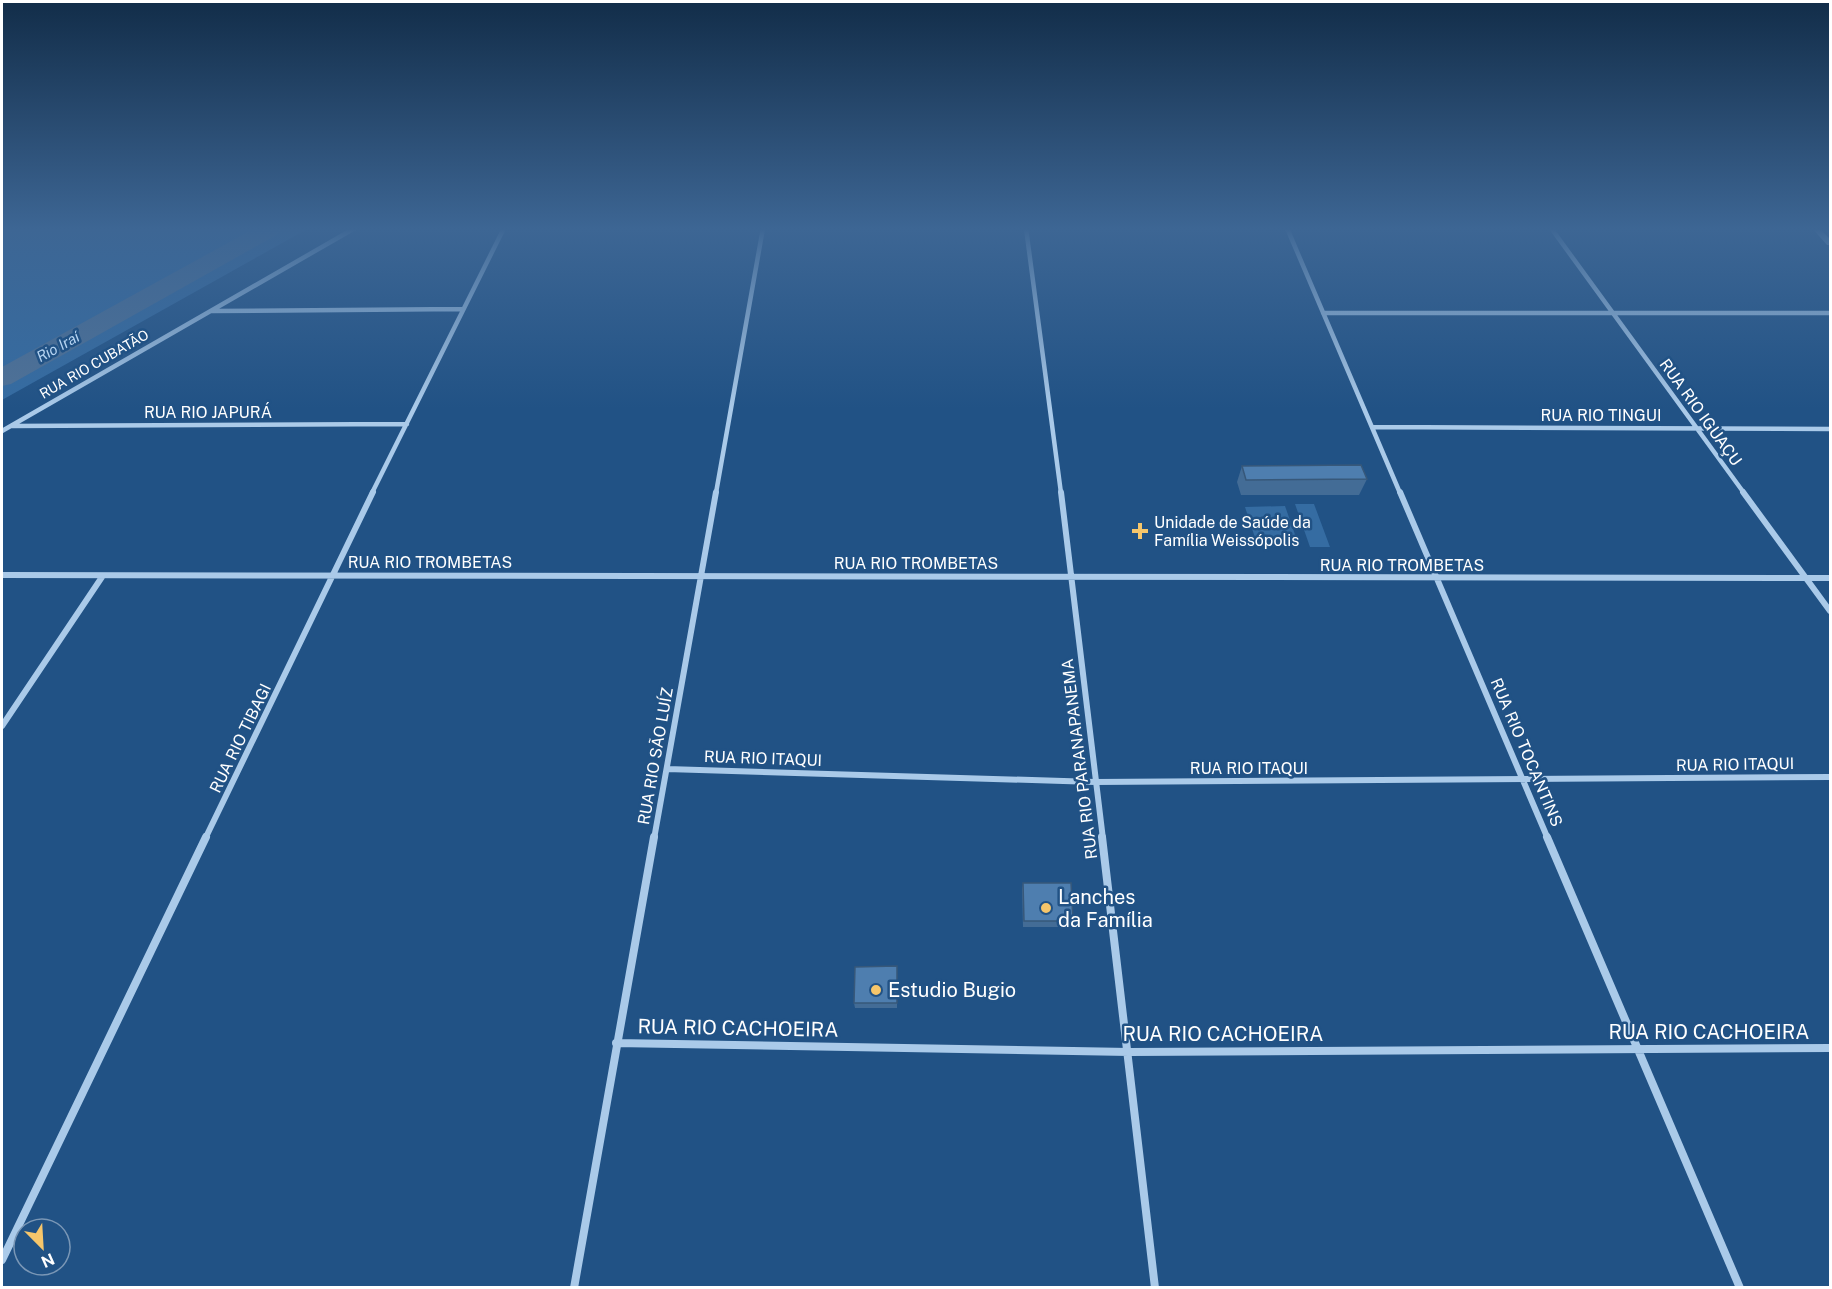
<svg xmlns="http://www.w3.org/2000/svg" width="1832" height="1289" font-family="'Public Sans',sans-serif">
<rect width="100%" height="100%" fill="#215285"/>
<path fill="#356ca2" d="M2,228H309L2,400Z
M1295,504H1314L1330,547H1310Z
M1285,506L1299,546L1258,547L1245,507Z"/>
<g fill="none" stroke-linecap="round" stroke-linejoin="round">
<path fill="#507297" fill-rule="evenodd" d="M255,228H283L280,233L11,384L2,386V367Z"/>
<path stroke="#aacae9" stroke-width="4.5" d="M1026,228L1061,493
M1287,228L1400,493
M1551,228L1744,493
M211,311L463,309
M1323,313H1830
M12,426L407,424
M1372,427L1830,429
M2,431L355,228
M372,493L504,228
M716,493L763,228"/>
<path stroke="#aacae9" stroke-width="6" d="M1061,492L1103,839
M1400,492L1548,839
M1743,492L1830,611
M2,575L1830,578
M2,726L102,577
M667,769L1095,782L1830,777
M205,839L373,492
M654,839L716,492"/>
<path stroke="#aacae9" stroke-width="8" d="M1102,837L1155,1288
M1547,837L1740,1288
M616,1043L1129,1052L1830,1048
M2,1260L206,837
M574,1288L654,837"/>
<path fill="#aacae9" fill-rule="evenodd" d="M1812,228H1819L1830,239V245H1827Z"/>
</g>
<path fill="#436c96" d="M1242,466L1367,479L1359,495H1241L1237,482Z
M1023,883L1073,921L1071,927H1023L1022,889Z
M897,966V1008H855L854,1003Z"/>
<path fill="#4e7eaf" stroke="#37587a" stroke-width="1.5" d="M1361,465L1367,479L1246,480L1242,466Z
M1023,883H1071L1073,921H1024Z
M897,966V1003H854L855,967Z"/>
<linearGradient id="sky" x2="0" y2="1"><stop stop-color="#122d49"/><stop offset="0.56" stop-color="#3d6694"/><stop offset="1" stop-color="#3d6694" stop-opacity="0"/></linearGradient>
<rect width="1832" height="409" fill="url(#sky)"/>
<g fill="#f6c66b" stroke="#215285" stroke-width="2">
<path d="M1137 522h6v6h6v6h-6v6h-6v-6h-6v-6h6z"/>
<circle cx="1046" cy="908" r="6"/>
<circle cx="876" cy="990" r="6"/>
</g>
<g text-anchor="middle" stroke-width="5" stroke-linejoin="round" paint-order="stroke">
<g font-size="14" fill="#fff" stroke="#215285">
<text transform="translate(94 364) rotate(-30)" y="5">RUA RIO CUBATÃO</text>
</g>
<g font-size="15" font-style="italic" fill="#b5d3f1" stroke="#215285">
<text transform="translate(58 347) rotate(-29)" y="5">Rio Iraí</text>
</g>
<g font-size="16" fill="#fff" stroke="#215285">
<text x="208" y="418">RUA RIO JAPURÁ</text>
<text transform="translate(1701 412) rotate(54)" y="6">RUA RIO IGUAÇU</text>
<text x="1601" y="421">RUA RIO TINGUI</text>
<text x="430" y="568">RUA RIO TROMBETAS</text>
<text x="916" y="569">RUA RIO TROMBETAS</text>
<text x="1402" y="571">RUA RIO TROMBETAS</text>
<text transform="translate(240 738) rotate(-64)" y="6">RUA RIO TIBAGI</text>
<text transform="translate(1527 752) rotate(67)" y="6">RUA RIO TOCANTINS</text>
<text transform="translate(655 756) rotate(-80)" y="6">RUA RIO SÃO LUÍZ</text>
<text transform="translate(763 758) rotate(2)" y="6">RUA RIO ITAQUI</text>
<text transform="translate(1079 759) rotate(-97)" y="6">RUA RIO PARANAPANEMA</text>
<text transform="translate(1735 764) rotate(-1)" y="6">RUA RIO ITAQUI</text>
<text x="1249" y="774">RUA RIO ITAQUI</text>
</g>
<g font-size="16" fill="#fff" stroke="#215285" text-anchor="start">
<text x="1154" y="528">Unidade de Saúde da<tspan x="1154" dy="18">Família Weissópolis</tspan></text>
</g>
<g font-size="20" fill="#fff" stroke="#215285" text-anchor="start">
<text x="1058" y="904">Lanches<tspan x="1058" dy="23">da Família</tspan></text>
<text x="888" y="997">Estudio Bugio</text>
</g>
<g font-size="20" fill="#fff" stroke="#215285">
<text transform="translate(738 1028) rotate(1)" y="7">RUA RIO CACHOEIRA</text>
<text x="1709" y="1039">RUA RIO CACHOEIRA</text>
<text x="1223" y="1041">RUA RIO CACHOEIRA</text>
</g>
</g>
<rect width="1832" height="1289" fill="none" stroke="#ffffff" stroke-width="6"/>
<g transform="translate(42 1247) rotate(156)"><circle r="28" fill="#215285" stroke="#7a97b6" stroke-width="1.5"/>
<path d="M0-4.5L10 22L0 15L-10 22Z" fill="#f6c66b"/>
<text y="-9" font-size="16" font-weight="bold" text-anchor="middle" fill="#ffffff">N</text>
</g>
</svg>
